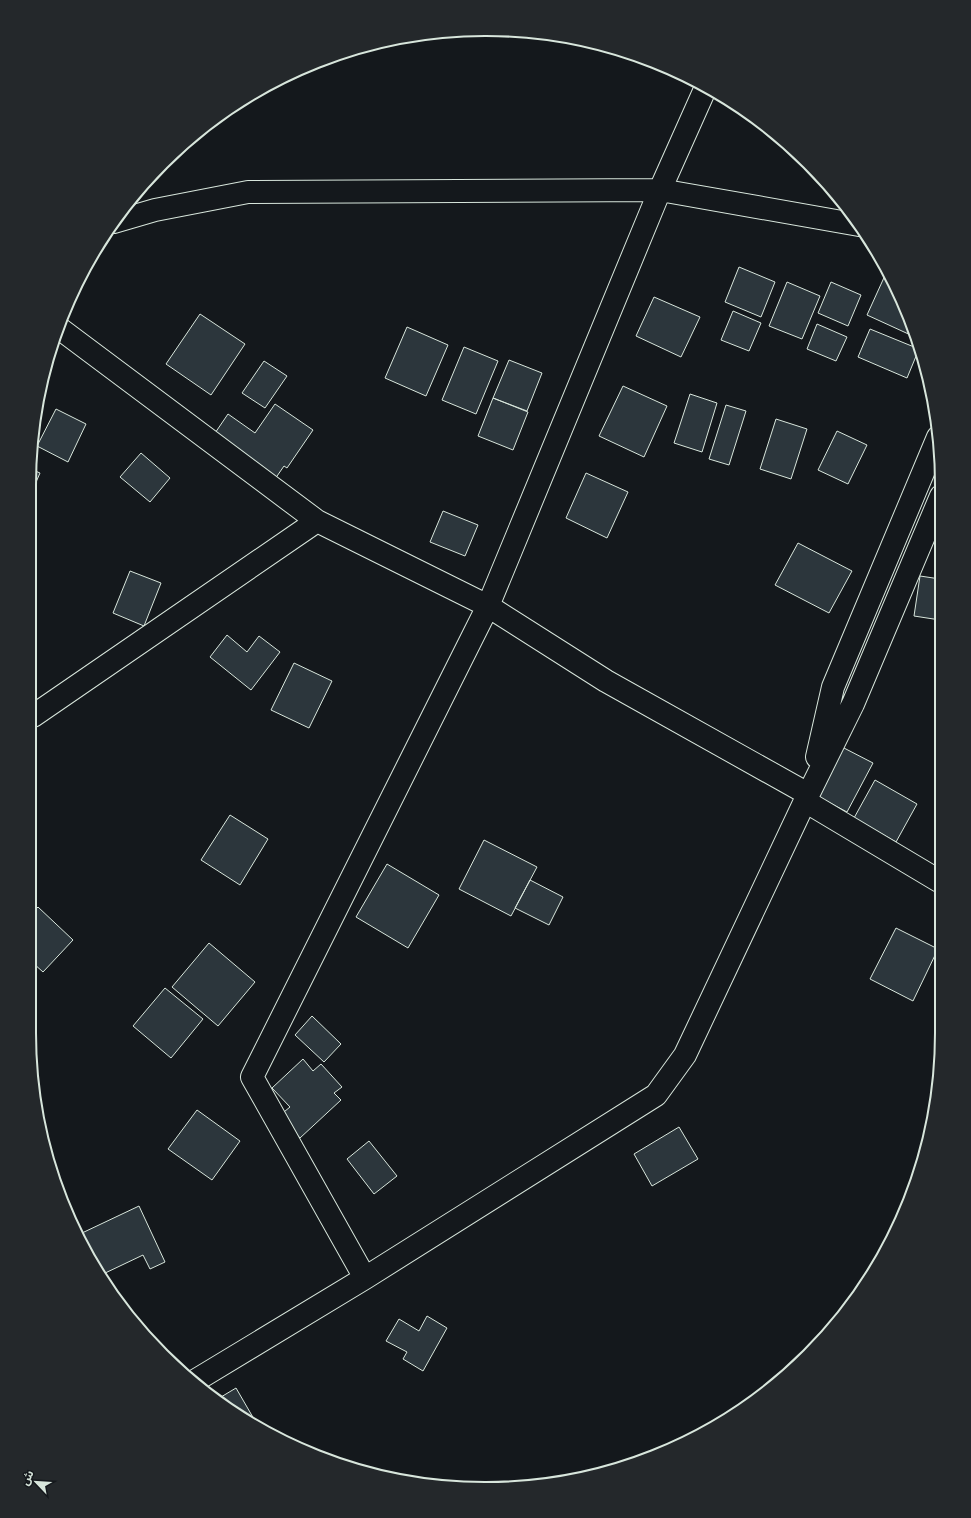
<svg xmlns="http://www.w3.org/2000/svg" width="971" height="1518" font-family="'Work Sans','Noto Sans Arabic',sans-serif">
<rect width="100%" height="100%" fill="#14181c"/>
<path fill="#2c363c" stroke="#d8e6dc" d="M739,267L775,282L761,317L725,302Z
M887,271L895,284L915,337L867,315Z
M787,282L820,296L802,339L769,326Z
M831,282L861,295L848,326L818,313Z
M654,297L700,317L681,357L636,336Z
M733,311L761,323L749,351L721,340Z
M200,314L245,344L211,395L166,364Z
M817,324L847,337L836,361L807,349Z
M407,327L448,345L426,396L385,378Z
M870,329L919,349L907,378L858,357Z
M464,347L498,361L476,414L442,400Z
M509,360L542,373L527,411L493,398Z
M264,361L287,376L265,408L242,393Z
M623,386L667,406L644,457L599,436Z
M690,394L717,403L702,452L674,443Z
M493,398L528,412L513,450L478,436Z
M275,404L313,430L287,468L284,466L275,479L213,436L228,414L255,433Z
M726,405L746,411L729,465L709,459Z
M56,409L86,424L68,462L37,446Z
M776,419L807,429L791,479L760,469Z
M837,431L867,445L848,484L818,470Z
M141,453L170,478L150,502L120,477Z
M33,470L40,473L33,489Z
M586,473L628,492L607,538L566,518Z
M443,511L478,525L465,556L430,542Z
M798,543L852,571L829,613L775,585Z
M130,571L161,583L144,626L113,613Z
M920,576L940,579V620L914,616Z
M227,635L247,652L259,636L280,652L251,690L210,657Z
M294,663L332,681L309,728L271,710Z
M842,747L873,763L847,812L817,796Z
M875,780L917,804L896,842L854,818Z
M230,815L268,839L240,885L201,860Z
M484,840L537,867L511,916L459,889Z
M387,864L439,895L408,948L356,917Z
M530,880L563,897L549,925L515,908Z
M38,907L73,940L43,972L33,963V912Z
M896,928L938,949L913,1001L870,979Z
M209,943L255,982L218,1026L172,987Z
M165,988L203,1019L171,1058L133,1026Z
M312,1016L341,1044L324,1062L295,1035Z
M303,1059L313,1071L321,1064L342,1087L334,1093L341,1100L300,1138L279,1116L290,1107L272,1088Z
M197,1110L240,1141L212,1180L168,1149Z
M679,1127L698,1159L652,1186L634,1154Z
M369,1141L397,1176L374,1194L347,1159Z
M139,1206L165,1262L150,1269L143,1255L101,1275L82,1233Z
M427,1316L447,1328L423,1371L403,1359L407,1352L386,1341L399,1319L419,1331Z
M236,1388L258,1426L216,1400Z"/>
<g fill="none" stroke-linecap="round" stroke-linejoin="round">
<g stroke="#d8e6dc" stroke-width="24">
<path id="minor" d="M114,222L155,210L248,192L660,190L859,225
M59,328L317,521L488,606L606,681L808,794
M33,716L317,521
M817,757L833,687L938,437
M805,801L939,881
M365,1278L252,1077L488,606L660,190L706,87
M193,1382L365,1278L656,1095L685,1055L805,801L853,704L941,496"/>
</g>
<use href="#minor" stroke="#14181c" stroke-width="22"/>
</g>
<path d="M0 0H971V1518H0ZM485 36H486A449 449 0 0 1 935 485V1033A449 449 0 0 1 486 1482H485A449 449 0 0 1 36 1033V485A449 449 0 0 1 485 36Z" fill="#24282b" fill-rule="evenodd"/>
<path fill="none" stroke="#d8e6dc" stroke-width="2" d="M485 36H486A449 449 0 0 1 935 485V1033A449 449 0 0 1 486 1482H485A449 449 0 0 1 36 1033V485A449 449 0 0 1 485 36Z"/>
<g transform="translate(36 1482) rotate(295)" stroke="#14181c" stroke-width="3" paint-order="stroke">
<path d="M0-3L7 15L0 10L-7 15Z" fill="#d8e6dc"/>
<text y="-6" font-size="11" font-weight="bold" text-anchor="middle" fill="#d8e6dc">ش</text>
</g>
</svg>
